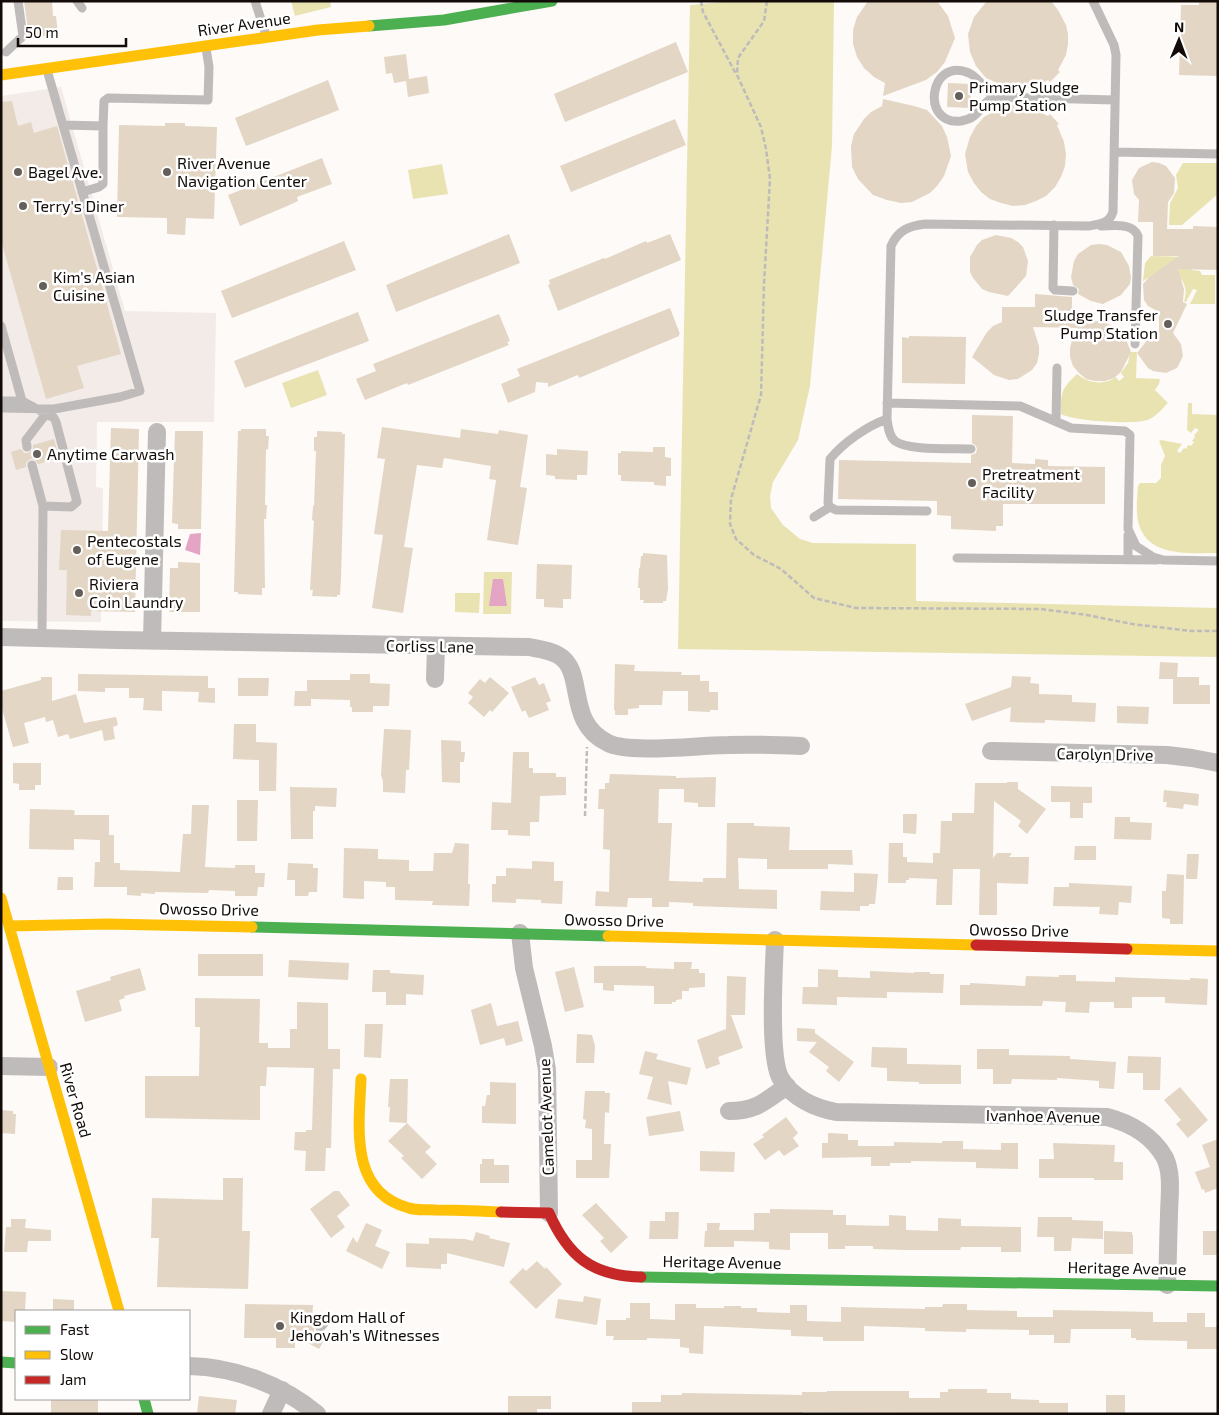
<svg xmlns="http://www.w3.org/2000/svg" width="1219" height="1415" font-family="'Exo 2',sans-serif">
<rect width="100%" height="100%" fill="#fdfaf8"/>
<path fill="#f3ebe7" d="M61,87L125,311L216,313L214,422H97L96,487L103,488L101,622L1,621V96Z"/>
<path fill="#e9e3b2" d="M291,1H330L331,7L295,16Z
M733,1H834L832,146L810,386L798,440L773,482L770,496L771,508L783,525L800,539L813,543L916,544V601L1218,608V657L678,649L690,5Z
M1183,163H1218V194L1182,225H1169L1170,203L1178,188L1176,175Z
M442,164L448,194L413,199L408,170Z
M1151,256L1191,257L1192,270L1200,271L1202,275H1215V304H1190L1197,290L1193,289L1186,302L1184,301C1187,292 1186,284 1179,276L1158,271L1143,281L1145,263Z
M1130,352H1137L1136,378L1160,379L1159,384L1155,390L1168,403C1162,409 1155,418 1147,420C1133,425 1073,421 1061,414C1061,392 1061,389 1077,374C1088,383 1103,386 1116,377L1119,381L1124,377L1121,373L1128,363Z
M318,370L327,395L291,408L282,383Z
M1188,403H1192V414L1218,415V553C1189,553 1146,558 1138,521C1136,510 1137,497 1138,486L1140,483H1156L1161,478V465L1165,456L1159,441L1161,440L1182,444L1177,451L1180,453L1184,448L1186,449L1188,445L1191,446L1194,442L1192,441L1195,437L1194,435L1199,430L1195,428L1191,433L1187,430Z
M484,572H512L511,614H483Z
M455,593H480L479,613L455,612Z"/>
<path fill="#e4a4c4" d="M201,533L200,555L185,550L190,534Z
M493,579H503L507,606H489Z"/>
<path fill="#e3d6c4" d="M24,1H52L53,16H56L58,34L29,38Z
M868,1H937L948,16L955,38L945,62L937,72L926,80L883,96L885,83L874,77L864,68L857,57L853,44V30L857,17Z
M987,1H1051L1058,10L1066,25L1068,34V44L1066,55L1058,70L1060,72L1050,82L1048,80L1033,87L1014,90L986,78L976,66L970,52L968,34L974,17Z
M1199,1H1218V76L1179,75L1181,5H1199Z
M676,42L688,72L565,122L554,94Z
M406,54L409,79L427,76L429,93L408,97L406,81L394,83L392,73L386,74L384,57Z
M328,80L339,110L246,146L235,118Z
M948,83L971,84V108L947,107Z
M883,99L914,106L927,110L942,126L947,137L951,156L944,176L937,186L930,193L912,202L901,203L887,200L873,195L858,179L852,167L851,146L854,134L864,119L871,112L882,106Z
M12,101L18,126L31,122L34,133L57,126L121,354L77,366L84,388L46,399L1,240V102Z
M1015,104H1021L1048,116L1050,114L1059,124L1057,125L1064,142L1066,154L1065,166L1061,177L1055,187L1046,196L1036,201L1025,205L1013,206L1001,203L990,199L981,192L974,183L968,172L965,154L970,137L976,126L984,117L995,111Z
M675,119L686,145L571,192L560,166Z
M165,123H185V126L217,127L214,219L186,218L185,235L167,234V218L117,217L119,125L165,126Z
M322,158L332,184L297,197L298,201L285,207L240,226L228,195Z
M1152,162L1159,163L1166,166L1175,178L1174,193L1168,202L1167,229H1193V226L1218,227V270L1178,269L1184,289L1183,302L1187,304L1173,333L1181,344L1183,356L1177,368L1166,373L1153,371L1148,368L1137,353L1148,339L1159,333V312L1148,306L1144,300L1143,284L1149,277L1179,256H1153V222H1138L1139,200L1134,194L1132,180L1139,168Z
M509,234L520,263L396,312L386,285Z
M670,234L681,260L558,311L548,285L550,284L549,280L604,258L605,259L646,241L647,243Z
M996,235L1011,238L1018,242L1023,247L1028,261L1026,276L1008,296L989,292L982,289L973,278L970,272V257L977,245L982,240Z
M344,241L356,270L232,318L221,291Z
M1099,244L1107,245L1121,252L1129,266L1131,277L1130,284L1121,295L1103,304L1091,301L1078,294L1079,289L1073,285L1071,277L1074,261L1078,254L1091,245Z
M1035,294L1072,297V315L1066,317L1089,320V324L1096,321L1107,323L1120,331L1125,337L1131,352L1121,372L1114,378L1105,381H1095L1086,379L1079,373L1073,366L1070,357V348L1075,329L1079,328L1033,327L1039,346V354L1037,363L1032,370L1018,379L1009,380L994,375L972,357L987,332L993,326L1002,322V307H1035Z
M670,308L680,334H679V336L579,378L578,375L548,387V383L536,382L535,392L508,403L501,384L520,376L517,369Z
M358,312L369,341L245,388L234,361Z
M499,314L510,341L507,342L509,345L408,385L407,383L365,400L356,379L376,371L373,364Z
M909,336L966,337L965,384L902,383V337L909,338Z
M972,415L1013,416L1012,463L1035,464V459L1048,460V466L1105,467V504H1003V526H996V531L951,529V516L937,515V501L838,499L839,460L971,463V455L976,453L977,449L976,446L972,443Z
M382,427L460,438L461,429L498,434L499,430L528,435L520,487L527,488L518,545L487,540L496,480L489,479L491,466L444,458L442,468L417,465L404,547L413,548L403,613L372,608L383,535L374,534L385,459L377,458Z
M111,428L139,429L135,612L91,611V616L66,615L67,570H59L61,530L108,531Z
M241,429H266V436H269L268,450L266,449L265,505H267L266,519H264L265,588H262V595L238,594V592H234L237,468L238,431H241Z
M175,431H203L201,529H178V524L172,523Z
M317,431L342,432V434H345L341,579L340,595H337V597L312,596L313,590H310L314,521L312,520L313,506H314L316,451H314V437H317Z
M54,439L59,458L38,464L34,459H30L26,463V467L16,470L11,452L21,449L24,453H28L33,450V445Z
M653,447H665V457L671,458V476H666V486L654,485V482L621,481V475H618V453H621V451L653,452Z
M557,449L588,451L587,475H577V480L555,479V476L546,475V454L557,455Z
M643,553L667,555L668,589L666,601H663V603H643L644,600H640V588H638L639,568H640L641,556H643Z
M178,562L200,563V612H169L170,568H178Z
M537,564L572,565L571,599H563V608L544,607V599H536Z
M1160,662L1178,663L1177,677H1199V685H1210V704H1173V679H1159Z
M615,664L635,665L634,671L682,672L681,675H700V681H709V692H718V710H710V712L688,711V691H663L662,705H639V708L628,709V715H615V710H614Z
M78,674L208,676V688H215V703L198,702L199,692L162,691V711L143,710L144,698H129V688H105V692L78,691Z
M350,674H370V683L390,684L389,706H373V712H352V707H350V700L311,699V706H294L295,691H307V680H350Z
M1012,676L1031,677L1030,683L1039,684V694L1072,695V702L1096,703L1095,722L1045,720V723L1010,722L1011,707L972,721L965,704L1011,687Z
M41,677H52V701L76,694L84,723L116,717L118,725L113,727L115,739L104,741L102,730L70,739L68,734L58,737L53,720L46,722L45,717L24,723L29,743L13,747L1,705V691L41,680Z
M490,677L509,693L492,712L490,710L484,717L468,703L473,697L468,693L480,679L485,683Z
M535,677L539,685L544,683L551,701L546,703L549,710L529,718L525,710L522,712L511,687Z
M238,678H269L268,696H238Z
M1117,706L1149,707L1148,724L1117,723Z
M234,724H256V742L277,743L276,791H259V760L233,759Z
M384,729L411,730L409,770H406L405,793L383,792V781L381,775Z
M441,740L461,741V752H465L464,762H460V783L442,782Z
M513,752H529V768H533V773H556V777H566V795L540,796L539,822H530V836L508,835V830H491L492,802L511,803Z
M13,763H41V785H35V790H19V784L13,783Z
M610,774L676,776V778L716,777L715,807H698V803L684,802V789H659L658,823H672L669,881L703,882V878H726L727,823H754V826L790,827L789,850H852L853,865L828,864V869H767V859L738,858L739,889L777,890V909L693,906V903L669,902V907H652V898H628L627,907L595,906L596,891L609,892L610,850L603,849L604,809H598L599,789H605V783H609Z
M1007,782H1018V789L1046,809L1027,834L1018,826L1021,821L994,801L993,858L997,853H1012L1009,857H1029L1028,884L997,883V915H979L980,869H953L952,905H936L937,879L909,878V880H906V883H888L889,843H903V857H907V862L933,863V853H940L941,821H952V813H974L975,783H1007Z
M1051,786L1092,787V803H1083V818H1070V802H1051Z
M290,787L337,788L336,807L315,806V811H313V839H291Z
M1164,790L1199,794L1198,806L1184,804L1183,809L1166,807L1167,802H1163Z
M237,800H258L257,841H237Z
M192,805H209L205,867L235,868V865H255V873H265L264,887H258L257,896H235V891L209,890L208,893L155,892V894L141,893V896L127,895V887H94L95,862H100V840L74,839V850L29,849L30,809L72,810L75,811L74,815H109V835H114V863H120V870L180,872L183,834H191Z
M903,814H917L916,834L903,833Z
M1115,817H1130V822L1152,823L1151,840L1114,839Z
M455,843L469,844L468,884H470L469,906L432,905L433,901L395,900V887H386V882L364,881V899L343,898L344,848L378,849V859L409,860V871H433L434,853H452Z
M1075,846H1096V860H1074Z
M1187,854H1199L1197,879H1186Z
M532,861L554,862V881H563L562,904L541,903V900L516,899V903L492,902V884H496V876H506V868L532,869Z
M288,863L313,864V868H318L317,892H309L308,896H295V880H287Z
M854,873L878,874L875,904H869V906H860V911L820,910L821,891L854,892Z
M1167,874L1184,875L1183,924H1170V919L1162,918V891H1166Z
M58,877H73V890H57Z
M1069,883L1132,886L1131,903L1119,902L1118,915L1099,914L1100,907L1053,906L1054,887H1069Z
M198,954H263V976H198Z
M289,960L349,963L348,980L288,977Z
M674,962H692L691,969H699V973H705V987L689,988V991H682V999L676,1000V1002H672V1004H654V986L614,985V991L603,990V983H594V966H646V968L674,969Z
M574,967L584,1007L565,1012L555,972Z
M140,968L146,990L124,996L125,998L119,1000L122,1011L85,1022L76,991L111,980L110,977Z
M818,969L838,970V977L870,978V971L914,973V972H930V974H944L943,993L887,992V998L837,997V1005L802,1004L803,987H818Z
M373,970H390V973L424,975L423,995L406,994V1005H386V992H372Z
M1059,975H1076V981L1115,982V977L1190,980V978L1208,979L1207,1005L1165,1003V997H1132V1008H1114V1002H1090L1089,1013L1065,1012L1066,1002L1043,1001L1042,1006L960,1005V985H970V983L1025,986L1026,976L1059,977Z
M727,976L746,977L745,1015H731L743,1048L718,1057L720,1064L706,1069L697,1040L726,1029Z
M195,998L260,999L259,1043H268V1048H290V1029H297V1002L328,1003V1049H340V1069H333L331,1148H326L325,1171H305L306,1151L294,1150L295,1132H306V1130H312L314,1068L267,1067L266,1086H260V1120L145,1118V1076H199L200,1027H195Z
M491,1003L497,1026L518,1021L523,1041L506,1046L504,1038L480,1045L471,1010Z
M365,1024H383L381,1058L364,1057Z
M797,1028L815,1029V1033L854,1062L839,1082L826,1071L829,1067L809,1052L817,1042L797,1041Z
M577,1034L592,1035L595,1046L594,1063H576Z
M872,1047L907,1048V1064L961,1065V1084H919V1082L887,1081V1068L871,1067Z
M977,1049H1009V1055L1070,1056V1059L1116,1062L1114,1089L1099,1088V1081L1057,1078V1080L1012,1079L1011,1084H993V1069H977Z
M645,1051L658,1054L656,1059L691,1068L687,1085L668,1081L672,1105L647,1099L653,1077L639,1074Z
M1128,1056L1161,1057L1160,1090H1143V1073H1127Z
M390,1079H408L407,1123L389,1122L390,1107H388Z
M490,1082L516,1083V1124L482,1123V1106H485L487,1095H490Z
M1180,1087L1208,1120L1188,1138L1176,1124L1181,1120L1164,1100Z
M585,1091H605V1093H610L609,1113L605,1112L604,1144H611L609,1178H576V1160H592V1129L585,1128L586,1120L583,1119Z
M1,1110L13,1111V1114H16L15,1134L1,1133Z
M680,1111L684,1131L649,1136L646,1117Z
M786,1117L798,1133L793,1138L799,1146L784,1156L779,1150L765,1160L753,1144L764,1137L762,1135Z
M407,1123L431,1147L425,1152L437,1164L422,1179L401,1158L404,1156L388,1141Z
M828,1133L848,1134V1140H858V1146H894V1142L942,1143V1141H963V1149L1001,1150V1143H1018V1169L976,1168V1162L911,1161V1163H890V1166H871V1157L822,1158V1143H828Z
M1218,1139V1188L1205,1193L1204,1189L1202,1190L1195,1172L1210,1167L1202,1145Z
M1053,1143L1115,1145L1114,1162H1123V1180H1094V1178H1039V1159H1054Z
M700,1151L735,1152L734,1172L700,1171Z
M482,1159H494V1165H509V1183H480V1164H482Z
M223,1178H243L242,1231H250L248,1289L157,1287L159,1238H151L152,1198L223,1200Z
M334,1191H339L350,1205L337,1216L345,1227L331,1238L310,1209Z
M596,1203L628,1237L611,1253L600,1241L604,1238L582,1215Z
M770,1209L833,1210V1215H846V1225L889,1226V1215L906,1216V1230L938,1231V1218L961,1219V1226L1021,1227V1252H1001V1247H961L960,1250H905L873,1249V1246H845V1249H828V1233H790V1250L769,1249V1242L734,1241V1247H704L705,1231H707V1223H720L719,1230H754V1213H770Z
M665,1212H679L678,1239H649L650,1221H665Z
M1038,1217H1072V1220L1103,1221V1239L1072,1238L1071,1251H1054V1237H1037Z
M11,1219H26L25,1228L51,1230V1241H28L27,1252H4L6,1227H11Z
M366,1223L382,1230L375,1246L390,1252L382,1269L346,1251L353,1237L357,1243Z
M1104,1231L1132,1232V1235H1133V1254H1104Z
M1203,1231H1217L1218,1255H1203Z
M476,1232L490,1236L489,1238L510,1243L504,1267L447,1253V1264H441V1269L406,1267V1243L429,1244V1238L465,1239L473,1241Z
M537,1261L545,1269L546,1267L562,1284L536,1309L509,1282L523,1268L526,1271Z
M1,1291L26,1292L25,1311H16V1322L1,1321Z
M584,1296L601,1299L597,1325L555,1318L558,1299L583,1302Z
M53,1299L74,1300V1311H53Z
M630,1303H650V1319L675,1320V1304H696V1308H724V1306H741V1308H757V1312L790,1313V1305H807V1321L841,1322V1307L925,1309V1307H942L943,1304H967V1310L1017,1311V1317H1053V1310L1153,1312V1322H1187V1313H1205V1327H1218V1349H1187V1341L1136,1340V1338H1131V1329H1071L1070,1343H1054V1335H1029V1330L966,1329V1332L925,1331V1328L864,1326V1341H823V1337L791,1336V1330L704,1326L703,1354L689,1353V1348L680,1347V1339L647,1338V1340H613L614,1336H606V1320H626V1318H630Z
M245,1304L313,1305L312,1323L315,1325L314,1331L318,1334L325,1332L328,1334L319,1349L295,1336V1348H276V1338H244Z
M948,1389H987V1393H1011V1399L1039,1400V1403H1068V1414L803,1412V1414H632V1402H661V1395H682V1393L802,1395V1392H827V1391H909V1398H940V1392H948Z
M1106,1395H1125V1414H1106Z
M199,1396L237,1400L235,1414H197Z
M508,1396H551V1409H537V1414H508Z
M51,1400H98V1414H51Z"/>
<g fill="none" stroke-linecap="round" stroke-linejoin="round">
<path stroke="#bebbbb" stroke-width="2.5" stroke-dasharray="5 2.5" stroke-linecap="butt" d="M701,1L703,12L736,74
M767,1L764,21L738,58L737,75L761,127L766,149L770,179L764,284L761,395L731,499L730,524L736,539L754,555L781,569L814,598L856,608L1041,609L1087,615L1132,624L1191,631H1218
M585,816L587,747"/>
<path stroke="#bfbbbb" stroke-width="9" d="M77,1L82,8
M255,1L266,35
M6,52L23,36L18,1
M994,97C980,103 981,118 961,121C920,126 929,56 969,73C980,78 984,90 994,97L1115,100
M63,125L103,126L104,101L108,98L208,100L209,67L206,48
M1115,152L1218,154
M82,192L99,187L103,184V126
M1054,225L1053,288L1055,290L1073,291
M1101,226C1112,226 1133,222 1138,236L1135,344
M1,326L22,401H1
M22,401L54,418L56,422L77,502L71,507L43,506L42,638
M887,403L1020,406L1071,428L1125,431L1130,435L1128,529L1136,546L1153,557L1163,560L1218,561
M1,408L54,409L120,397L140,391L47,70
M887,419C867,426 843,443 830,459L828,503L830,507L836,510L927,511
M1056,422L1057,368
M27,447L26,440L46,414
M971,449C953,448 908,451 895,441C889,436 888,427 887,419L891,246C898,230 909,226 925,224L1088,226C1099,224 1109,224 1113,212L1116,55L1114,45L1093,1
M32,465L43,506
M814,517L830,507
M957,558L1157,560
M1128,560V535
M320,1328L326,1321L331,1318"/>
<path stroke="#bfbbbb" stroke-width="18" d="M1,637L117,640L529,647C539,649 549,650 558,655C587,671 564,722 608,743C629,754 701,745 729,745C753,744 777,745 801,746
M152,641L157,432
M435,679L436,646
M991,751L1167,755L1192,758L1218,763
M520,933L524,968L543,1046L547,1070L549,1213
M775,940C774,969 768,1058 781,1079C793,1098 815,1108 836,1112L1107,1117C1130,1123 1153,1136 1165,1158C1173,1175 1169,1198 1169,1216C1168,1239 1168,1262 1167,1285
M1,1066L49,1067
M729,1111C757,1111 765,1101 787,1086
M189,1366C235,1367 282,1385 317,1414
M271,1414L282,1390"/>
<path stroke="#4caf50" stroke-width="11" d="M369,26L444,20L552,1
M252,927L608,936
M641,1277L1218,1286
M1,1362L16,1363
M144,1399L148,1414"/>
<path stroke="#ffc107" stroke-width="11" d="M1,75L318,30L369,26
M1,898L119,1311
M9,926L107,924L252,927
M608,936L976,945
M1127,949L1218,951
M361,1079C359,1128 349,1192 409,1208C417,1211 427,1209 436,1210C458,1210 479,1211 501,1212"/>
<path stroke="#c62828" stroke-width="11" d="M976,945L1127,949
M501,1212L549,1213C568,1256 592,1276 641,1277"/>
</g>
<g fill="#655f5c" stroke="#fff" stroke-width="2">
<circle cx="959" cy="96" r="5"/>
<circle cx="18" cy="172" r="5"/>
<circle cx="167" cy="172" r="5"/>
<circle cx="23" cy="206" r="5"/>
<circle cx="43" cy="286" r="5"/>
<circle cx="1168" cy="324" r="5"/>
<circle cx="37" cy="454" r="5"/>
<circle cx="972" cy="483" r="5"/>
<circle cx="77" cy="550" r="5"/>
<circle cx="79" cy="593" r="5"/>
<circle cx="280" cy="1326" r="5"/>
</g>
<g text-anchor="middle" stroke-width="5" stroke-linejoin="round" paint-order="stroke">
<g font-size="16" fill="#130b08" stroke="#fff">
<text transform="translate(244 24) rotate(-8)" y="6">River Avenue</text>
<text transform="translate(430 646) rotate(1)" y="6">Corliss Lane</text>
<text transform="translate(1105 754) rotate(1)" y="6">Carolyn Drive</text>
<text transform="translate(209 909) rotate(1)" y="6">Owosso Drive</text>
<text transform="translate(614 920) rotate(1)" y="6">Owosso Drive</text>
<text transform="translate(1019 930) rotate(1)" y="6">Owosso Drive</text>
<text transform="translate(76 1100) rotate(74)" y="6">River Road</text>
<text transform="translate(1043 1116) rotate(1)" y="6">Ivanhoe Avenue</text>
<text transform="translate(546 1117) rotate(-92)" y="6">Camelot Avenue</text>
<text transform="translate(722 1262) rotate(1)" y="6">Heritage Avenue</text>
<text transform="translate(1127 1268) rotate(1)" y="6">Heritage Avenue</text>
</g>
<g font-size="16" fill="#130b08" stroke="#fff" text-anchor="start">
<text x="969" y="93">Primary Sludge<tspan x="969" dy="18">Pump Station</tspan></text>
<text x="177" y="169">River Avenue<tspan x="177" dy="18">Navigation Center</tspan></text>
<text x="28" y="178">Bagel Ave.</text>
<text x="33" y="212">Terry's Diner</text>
<text x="53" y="283">Kim's Asian<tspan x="53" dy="18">Cuisine</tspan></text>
<text x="1158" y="321" text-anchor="end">Sludge Transfer<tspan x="1158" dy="18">Pump Station</tspan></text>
<text x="47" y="460">Anytime Carwash</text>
<text x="982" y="480">Pretreatment<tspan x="982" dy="18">Facility</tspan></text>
<text x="87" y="547">Pentecostals<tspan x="87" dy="18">of Eugene</tspan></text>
<text x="89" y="590">Riviera<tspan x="89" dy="18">Coin Laundry</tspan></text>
<text x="290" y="1323">Kingdom Hall of<tspan x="290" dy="18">Jehovah's Witnesses</tspan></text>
</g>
</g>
<rect width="1219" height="1415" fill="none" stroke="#130b08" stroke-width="5"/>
<rect x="15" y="1310" width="175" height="90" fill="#ffffff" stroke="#a19d9c"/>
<rect x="25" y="1326" width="25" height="8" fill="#4caf50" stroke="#a19d9c"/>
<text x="60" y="1335" font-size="15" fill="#130b08">Fast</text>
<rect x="25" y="1351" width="25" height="8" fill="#ffc107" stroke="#a19d9c"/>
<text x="60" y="1360" font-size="15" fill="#130b08">Slow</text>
<rect x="25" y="1376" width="25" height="8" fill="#c62828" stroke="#a19d9c"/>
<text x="60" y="1385" font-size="15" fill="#130b08">Jam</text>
<g transform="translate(1179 40) rotate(1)" stroke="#ffffff" stroke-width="4" paint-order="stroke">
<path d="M0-4L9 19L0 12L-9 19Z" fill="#130b08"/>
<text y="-8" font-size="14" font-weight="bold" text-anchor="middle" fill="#130b08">N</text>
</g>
<path d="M18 38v8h108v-8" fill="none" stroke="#130b08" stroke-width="2.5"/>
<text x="25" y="38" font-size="15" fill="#130b08" stroke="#ffffff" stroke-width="4" paint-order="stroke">50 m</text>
</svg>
